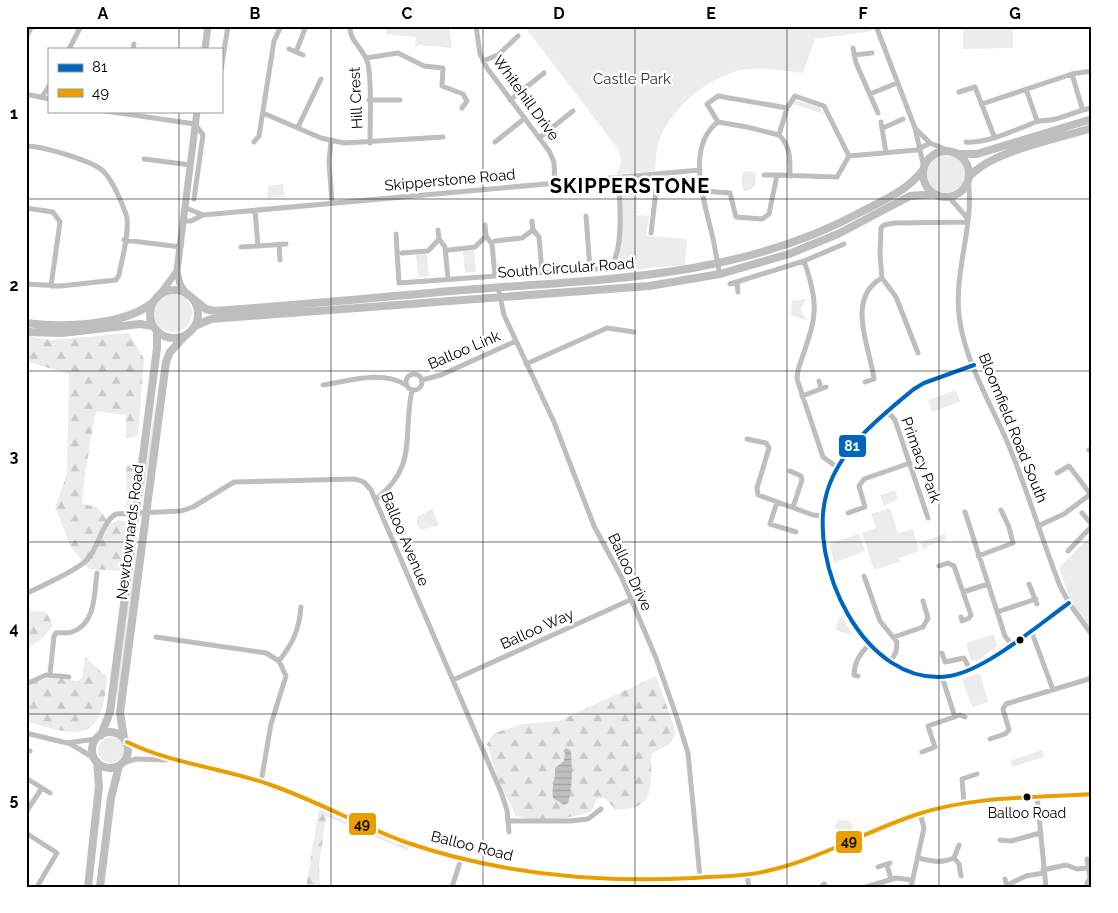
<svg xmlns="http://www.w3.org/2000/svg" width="1118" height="913" font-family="Raleway,sans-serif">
<defs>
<pattern id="forest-firs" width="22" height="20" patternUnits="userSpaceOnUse" patternTransform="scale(1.25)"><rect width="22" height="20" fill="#ececec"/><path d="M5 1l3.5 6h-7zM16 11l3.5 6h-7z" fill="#c9c9c9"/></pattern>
<pattern id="water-rules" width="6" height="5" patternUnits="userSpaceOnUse" patternTransform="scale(1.25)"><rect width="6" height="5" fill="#bfbfbf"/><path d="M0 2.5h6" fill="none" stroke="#a2a2a2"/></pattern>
</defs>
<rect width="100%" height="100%" fill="#fff"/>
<path fill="#ececec" d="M387,26H449L452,48L419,45L415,48L416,37L386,34Z
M524,26H872L873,31L815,39L803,73C784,71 753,65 734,72C702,82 668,112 658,144C656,152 656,163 655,171L617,174L621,162L618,149Z
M963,26H1013V48L963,49Z
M795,100L819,107L824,114L793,104Z
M927 174a19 19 0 1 1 38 0a19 19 0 1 1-38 0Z
M745,171L754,172L756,175L755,186L749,191H744C741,185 740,175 745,171Z
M653,179L649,186H638L636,215L649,216L646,236L687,239L685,265L615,271L623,223L622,184L626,180Z
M283,184L285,202L283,197L267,198L268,186Z
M474,250L476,272L465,273L463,251Z
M427,254L429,276L418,277L416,255Z
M154 313a19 19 0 1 1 38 0a19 19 0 1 1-38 0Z
M811,298L805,301L801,308L803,315L809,321L791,315L792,301Z
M956,390L960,402L932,412L928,400Z
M157,394L152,444L143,496L141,495Z
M895,490L898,499L884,506L880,495Z
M890,508L898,533L913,529L919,551L899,558L900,562L874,570L862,533L876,528L871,514Z
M432,509L439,525L422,530L417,525V517Z
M142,519L118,712L117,695L113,712L128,600Z
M859,534L865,551L834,563L830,543Z
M945,534L947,539L927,546L928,548L923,550L920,542Z
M1092,535V631L1072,605L1059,567Z
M840,616L843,617L853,636L835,630Z
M994,634L997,646L977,661L970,660L966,643Z
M980,673L988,702L972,707L962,679Z
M98 750a13 13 0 1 1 26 0a13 13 0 1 1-26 0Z
M1042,750L1044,757L1012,767L1010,761Z
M838,820L848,821L854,828L838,837L835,826Z"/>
<path fill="url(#forest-firs)" d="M129,333L144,359L138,436L126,439V415L96,411L85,473L82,504L97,507L111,524L118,520L129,522L123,571L89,569L71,547L55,507L67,474L69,374L26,361V336L52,340Z
M126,465H136L131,503L124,509L127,499Z
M26,610L46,612L53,625L43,638L26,649Z
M85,657L107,677C102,743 80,738 26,721V689C43,674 58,679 78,681L82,678Z
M656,676L676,732L671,743L651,754C651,785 656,812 615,809L605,798L597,799L591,812C567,819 540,823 516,816L498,779L487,744L494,733L523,724L559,721Z
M322,808L409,847L408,851L326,816L319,865L320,887H306L319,809Z"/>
<path fill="url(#water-rules)" d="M566,748L571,751C572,770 573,783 568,803L564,805L553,798C551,786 556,779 555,768L564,761L565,753L563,751Z"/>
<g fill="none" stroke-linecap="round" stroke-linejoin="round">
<path stroke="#bebebe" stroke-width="5" d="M350,26C349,42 365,49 368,64C372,83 370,122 370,143
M476,26L480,54L487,68L549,151L554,162L555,183
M876,26L915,128L924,168
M26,37L32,26
M853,48L856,63L878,113
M69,49L81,26
M133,49L134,44
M289,49L303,55
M296,52L306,26
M854,55L872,53
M366,58L398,53L424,66L443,68L442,86L463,94L467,101L462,108
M483,61L498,55L518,36
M221,70L228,26
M1072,74L1082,108
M1026,89L1037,121
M959,92L975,87L994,136
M26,94L49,99
M870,94L897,83
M42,97L49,86
M369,100H400
M510,100L544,73
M982,104L1072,74L1092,71
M105,111L195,124L203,135L194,199
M263,113L321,138L344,143L443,137
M718,122L707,104L718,96L787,108
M881,122L886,153
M298,127L321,79
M883,128L903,119
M916,129L930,143L950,151
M779,135L787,108L795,96L824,106L849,156L917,150L930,143
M539,138L573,111
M331,141L329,162L332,203
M254,142L259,136L274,41L281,26
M495,142L525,118
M966,142C987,144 1017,129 1036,122C1041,120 1046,121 1051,120C1066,117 1078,110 1092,108
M26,146C41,146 96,161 105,173C112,180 125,209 127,218C129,236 122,258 119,275L116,280L61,286L26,284
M144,159L191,165
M764,175H777
M968,179C975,225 954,269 959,315C964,361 992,405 1009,446C1028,492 1042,540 1060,586L1069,603L1092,635
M702,191L730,193L736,217L762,219L769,214L777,175L837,177L849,156
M949,197L968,219
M26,208L53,212L60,222L51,286
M186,208L203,215
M255,211L258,246
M586,216L590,269
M184,221H191L203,215L700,170
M532,221L533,230L539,237L542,272
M485,225L486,236L492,244L495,276
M438,230L439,239L445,247L448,279
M651,233L658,174
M396,234L399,283L609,268C625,252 620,199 618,178
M124,240L181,247
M495,241L522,238L533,230
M279,245L280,260
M241,247L286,244
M449,250L475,247L486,236
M402,253L428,251L439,239
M720,274C717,264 716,254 714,243C707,209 683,148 718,122L747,127L779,135C791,146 790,161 790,176
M737,282L738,292
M730,284L804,261
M498,287L504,315L554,422L594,526L622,578L656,658L677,718L688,753L700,877
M918,353L896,297L882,278L880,254L881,228L884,225L895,223L968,222
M526,364L607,328L634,332
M974,365L924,383L914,389C880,417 840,448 827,492C806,562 864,689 950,676C986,670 1038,625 1069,603
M406 382a8 8 0 1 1 16 0a8 8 0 1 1-16 0Z
M422,380L441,375L516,341
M819,381L821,389
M865,382L874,379C870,348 845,298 882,278
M323,385C350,381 382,370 406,385
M802,396L826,387
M888,412L895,420L928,518
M747,439L766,443L769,448L757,488L758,495L813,515L823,516
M1089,450L1092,452
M837,467L823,457L797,379L798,370C814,321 822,312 804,261L844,244
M790,471L801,476L802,480L793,507
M1057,473L1069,466L1091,495
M375,500C419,466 402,437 412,390
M777,502L770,524L796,532
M965,512L1005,636L1011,644
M848,513L865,507L859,486L864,479L910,463
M1082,513L1092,525
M1038,526L1064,514L1092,493
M1068,551L1092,526
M978,556L1013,543L1009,527L1001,510
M939,566L948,563L954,566L971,615L969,618L962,621L961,617
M864,576L880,621L897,642L896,652L890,663
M1029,584L1037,604
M963,592L988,584
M27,593C42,586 78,570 88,559C99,546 102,522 116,514L181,511L193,507L234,482L355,479L364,482L371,490L501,792L507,810L509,832
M997,612L1036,599
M1031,630L1053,690
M156,637L266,653L279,661L286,676L271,724L261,782
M894,637L923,627L928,618L923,601
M942,653L945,662L964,658L970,670
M279,661C293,643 299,630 301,607
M50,674L54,636L56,633C61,632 66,634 72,632C96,624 94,594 97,573
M858,676L854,675C854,662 860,653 869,645
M942,677L955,717
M453,680L630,600
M26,684L46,675L69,677
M26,733L67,743L96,739
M990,739L1005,734L1009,730L1003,709L1006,704L1092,678
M127,742C172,764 224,768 271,785C317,801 359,825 405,842C498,874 595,883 693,878C718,876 743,877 767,871C820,859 866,831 918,814C974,796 1033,798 1092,794
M69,743L94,758
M26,750L30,751
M922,752L935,747L928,726L960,715L965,717
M123,763L136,759L167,760
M26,778L50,793
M1037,796L1046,887
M964,803L962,779L977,774
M26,812L42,788
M508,821H570L588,819L601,809
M26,833L57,853L37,887
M1000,840L1011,841L1040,833
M918,858C932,861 940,864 954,858L959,845
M954,858L959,864L961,876
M887,865L891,879
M878,867L890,863
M1043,870L1066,865L1077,869L1088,868
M747,875L749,887
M1005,879L1007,887
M1087,883L1090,878L1087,859
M1007,885L1026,876L1044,873
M452,887L461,859
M821,887L824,884L826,887
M866,887L896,878L912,880
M911,887L924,828L920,813"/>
<path stroke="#bebebe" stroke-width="7" d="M205,49L208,26
M187,295L180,284L177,271L197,111
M158,297L177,271"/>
<path stroke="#bebebe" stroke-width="8" d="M923 174a23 23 0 1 1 46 0a23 23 0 1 1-46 0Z
M957,154H977L1092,119
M969,177C991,151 1058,139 1092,128
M150 314a24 24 0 1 1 48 0a24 24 0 1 1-48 0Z
M192,298L206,309L215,311C298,305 381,297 464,290C600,279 738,279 861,212C884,200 907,191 923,170
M26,323C62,328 123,326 152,303
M195,326L211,319L649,286L720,274L789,254L838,234L910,196L935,194
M26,332L62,333L140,324L153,326
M92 750a18 18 0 1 1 36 0a18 18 0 1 1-36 0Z
M101,735L110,712L157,348V331
M124,738L120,713L166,362L170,352L186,335
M88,887L99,786L97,762
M100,887L111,798L119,766"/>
<g stroke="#fff" stroke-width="8">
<path id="bus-1" d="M974,365L924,383L914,389C880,417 840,448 827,492C806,562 864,689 950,676C986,670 1038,625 1069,603"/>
</g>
<g stroke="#fff" stroke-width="8">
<path id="bus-2" d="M127,742C172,764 224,768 271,785C317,801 359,825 405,842C498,874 595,883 693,878C718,876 743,877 767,871C820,859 866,831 918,814C974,796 1033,798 1092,794"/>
</g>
<use href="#bus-1" stroke="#0065bd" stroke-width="4"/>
<use href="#bus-2" stroke="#eb9e00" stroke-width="4"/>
</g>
<path fill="none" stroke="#000" stroke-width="1" stroke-opacity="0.55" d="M179,26V49M331,26V887M483,26V887M635,26V887M787,26V887M939,26V887M179,111V887M26,199H1092M26,371H1092M26,542H1092M26,714H1092"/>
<g fill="#000" stroke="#fff" stroke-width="2">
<circle cx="1020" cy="640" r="4.5"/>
<circle cx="1027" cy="797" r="4.5"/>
</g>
<g text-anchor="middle" stroke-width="5" stroke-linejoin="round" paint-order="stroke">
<g font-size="14" fill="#000" stroke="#fff">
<text x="1027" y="818">Balloo Road</text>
</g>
<g font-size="15" fill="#333" stroke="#fff">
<text x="632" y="84">Castle Park</text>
</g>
<g font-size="15" fill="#000" stroke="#fff">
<text transform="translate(356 98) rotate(-93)" y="5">Hill Crest</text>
<text transform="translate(526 98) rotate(54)" y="5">Whitehill Drive</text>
<text transform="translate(450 180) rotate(-5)" y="5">Skipperstone Road</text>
<text transform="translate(566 268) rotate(-4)" y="5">South Circular Road</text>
<text transform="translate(464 350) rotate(-23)" y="5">Balloo Link</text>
<text transform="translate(1013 428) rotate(68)" y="5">Bloomfield Road South</text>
<text transform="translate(921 460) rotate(70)" y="5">Primacy Park</text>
<text transform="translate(130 532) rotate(-83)" y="5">Newtownards Road</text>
<text transform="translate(405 539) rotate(67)" y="5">Balloo Avenue</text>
<text transform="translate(630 572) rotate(65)" y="5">Balloo Drive</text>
<text transform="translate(537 629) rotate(-24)" y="5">Balloo Way</text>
<text transform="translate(472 846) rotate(14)" y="5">Balloo Road</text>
</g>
<g font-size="20" font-weight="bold" letter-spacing="1" fill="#000" stroke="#fff">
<text x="630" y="193">SKIPPERSTONE</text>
</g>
</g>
<g stroke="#fff" stroke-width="2">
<rect x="838" y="434" width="29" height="24" rx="5" fill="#0065bd"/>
<rect x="348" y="812" width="29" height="24" rx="5" fill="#eb9e00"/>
<rect x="835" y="830" width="28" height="24" rx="5" fill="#eb9e00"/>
</g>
<g font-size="14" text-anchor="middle" font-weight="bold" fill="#fff">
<text x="852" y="451">81</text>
</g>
<g font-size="14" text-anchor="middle" font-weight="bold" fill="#111">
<text x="362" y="829">49</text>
<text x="849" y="846">49</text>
</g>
<rect width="1118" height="913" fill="none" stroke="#ffffff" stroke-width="55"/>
<rect x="48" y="48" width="175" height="65" fill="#ffffff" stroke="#999999"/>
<rect x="58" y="64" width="25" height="8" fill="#0065bd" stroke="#999999"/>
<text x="92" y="72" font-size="15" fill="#000000">81</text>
<rect x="58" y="89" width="25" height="8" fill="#eb9e00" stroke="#999999"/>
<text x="92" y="98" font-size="15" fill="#000000">49</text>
<rect x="28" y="28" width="1062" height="858" fill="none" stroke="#000" stroke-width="2"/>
<g font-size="16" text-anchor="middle" font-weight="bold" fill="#000">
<text x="103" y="19">A</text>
<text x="255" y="19">B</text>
<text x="407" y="19">C</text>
<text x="559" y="19">D</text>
<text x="711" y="19">E</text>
<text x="863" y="19">F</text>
<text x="1015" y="19">G</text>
<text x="14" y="119">1</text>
<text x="14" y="291">2</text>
<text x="14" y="462">3</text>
<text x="14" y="634">4</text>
<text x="14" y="805">5</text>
</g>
</svg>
